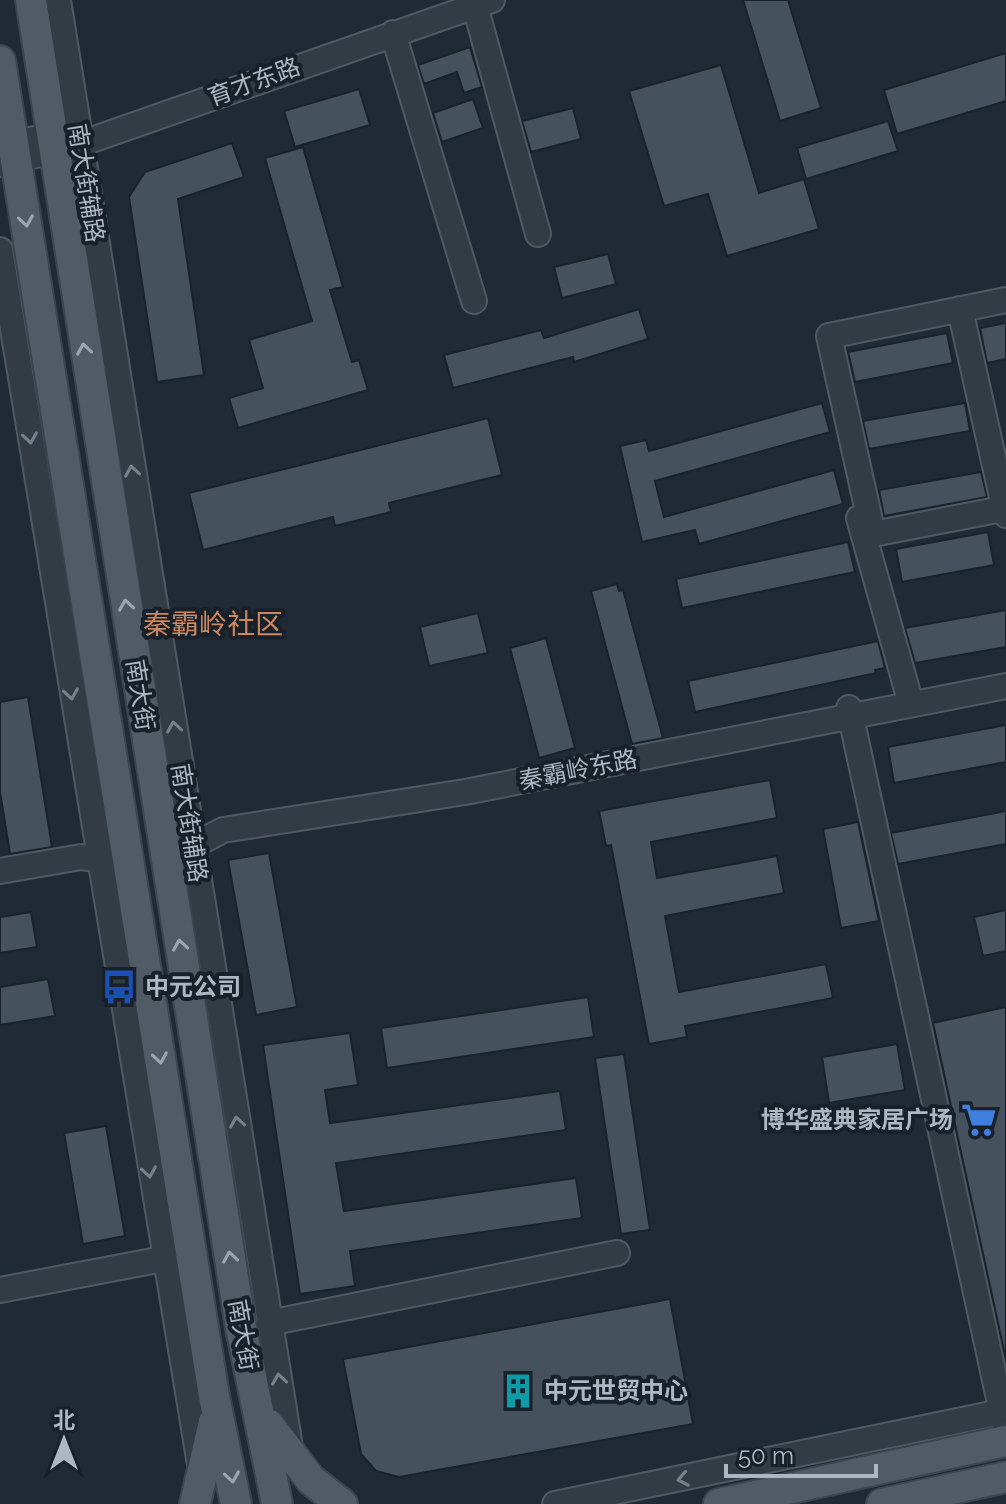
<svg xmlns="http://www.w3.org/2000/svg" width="1006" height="1504" font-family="Raleway,'Noto Sans SC',sans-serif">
<rect width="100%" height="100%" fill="#202a34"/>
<path fill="#46515e" stroke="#1a222b" stroke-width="2" d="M743,0H788L821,108L780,121Z
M470,47L482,87L464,93L457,72L424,84L418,65Z
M1006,53V101L897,134L884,90Z
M721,65L759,193L804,179L819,229L727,256L708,194L664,206L629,91Z
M359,89L370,125L295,147L284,111Z
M473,99L483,128L442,142L433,113Z
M573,108L581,139L531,152L522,121Z
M888,121L898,151L806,179L797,148Z
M232,143L244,177L178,199L204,375L157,382L129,197L145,172Z
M303,147L343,287L330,290L352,362L359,360L368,390L238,428L229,398L263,388L249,340L312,321L265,158Z
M608,254L616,284L562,298L554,267Z
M639,309L648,339L574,362L573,357L453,388L444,355L541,330L544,338Z
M1006,323V359L987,363L980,328Z
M947,333L953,363L855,382L848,352Z
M822,403L830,432L655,481L664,517L834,470L843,504L699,544L695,530L642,542L620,446L646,440L649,451Z
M965,403L970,431L869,449L863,421Z
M488,418L502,475L389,503L391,512L335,526L333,517L203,550L189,493Z
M981,472L987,497L884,516L879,490Z
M988,532L994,565L902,582L896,549Z
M848,542L855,572L682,608L676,579Z
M617,584L619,591L623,590L663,738L632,744L591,591Z
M1006,610V647L915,663L905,628Z
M478,613L488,653L429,666L420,627Z
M546,638L575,748L539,758L510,648Z
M878,641L885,668L875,670L876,673L695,712L688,681Z
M28,697L52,847L10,854L0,792V702Z
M1006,725V762L894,783L888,747Z
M770,780L777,818L651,842L657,878L777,856L784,893L665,916L679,992L826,964L833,998L685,1026L687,1037L649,1044L611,845L606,846L599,811Z
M1006,811V844L898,864L891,833Z
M858,822L879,921L841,928L823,829Z
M269,853L297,1007L256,1015L228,860Z
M1006,910V951L983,956L974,917Z
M31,912L37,947L0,953V917Z
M48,979L55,1016L0,1025V987Z
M588,997L594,1037L387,1068L381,1028Z
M1006,1007V1360L933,1023Z
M350,1033L358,1085L325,1090L330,1123L560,1091L566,1130L336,1163L344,1211L576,1178L582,1218L350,1251L355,1286L300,1294L263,1045Z
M897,1044L905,1090L829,1103L822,1057Z
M624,1054L650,1230L621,1234L595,1058Z
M106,1126L125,1236L83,1244L64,1133Z
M670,1299L693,1424L399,1477L376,1471L361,1454L343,1359Z"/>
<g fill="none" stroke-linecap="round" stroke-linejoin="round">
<g stroke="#505963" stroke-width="28">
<path id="minor" d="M58,0L291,1453
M475,6L538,234
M393,33L474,301
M0,146L69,132
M0,164L80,144L492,0
M0,250L201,1471
M960,309L1006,515
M1002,509L873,534L829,336L1006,300
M859,518L911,704
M849,708L1006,1431
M186,856L197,844L223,830L465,792L1006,686
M0,871L81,857L112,861
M0,1290L163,1259
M269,1323L617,1253
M555,1504L1006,1411"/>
</g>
<g stroke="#3c444f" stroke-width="34">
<path id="major" d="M31,0L241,1328L277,1504
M0,61L214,1396L236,1504
M268,1424L311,1480L342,1504
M195,1504L214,1422
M719,1504L1006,1441
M882,1504L1006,1477"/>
</g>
<use href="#minor" stroke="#333b45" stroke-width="24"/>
<use href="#major" stroke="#515b65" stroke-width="30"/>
</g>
<defs><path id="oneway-chevron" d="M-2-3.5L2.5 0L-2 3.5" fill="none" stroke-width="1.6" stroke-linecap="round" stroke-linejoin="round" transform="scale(2)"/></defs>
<g stroke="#9ba4af">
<use href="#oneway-chevron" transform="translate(26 221) rotate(81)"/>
<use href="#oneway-chevron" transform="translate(84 349) rotate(-99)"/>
<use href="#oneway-chevron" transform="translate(126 605) rotate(-99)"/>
<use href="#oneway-chevron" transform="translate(180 945) rotate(-99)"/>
<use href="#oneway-chevron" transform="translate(160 1058) rotate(81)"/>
<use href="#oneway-chevron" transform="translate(230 1257) rotate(-99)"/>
<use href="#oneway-chevron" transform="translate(232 1477) rotate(81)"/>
</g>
<g stroke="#767f8a">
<use href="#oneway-chevron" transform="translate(30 438) rotate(81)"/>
<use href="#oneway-chevron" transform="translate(132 471) rotate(-99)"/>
<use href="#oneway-chevron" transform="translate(71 694) rotate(81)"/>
<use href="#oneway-chevron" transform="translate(174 727) rotate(-99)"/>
<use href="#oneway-chevron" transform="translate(237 1122) rotate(-99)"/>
<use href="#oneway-chevron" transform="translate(149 1172) rotate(81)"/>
<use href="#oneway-chevron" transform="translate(279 1379) rotate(-99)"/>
<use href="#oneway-chevron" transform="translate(683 1479) rotate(169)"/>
</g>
<defs>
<g id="bus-bare" transform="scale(2.76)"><path d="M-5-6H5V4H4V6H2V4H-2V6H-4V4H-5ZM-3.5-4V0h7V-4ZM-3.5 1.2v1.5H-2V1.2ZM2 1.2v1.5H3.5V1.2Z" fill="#1a4fb4" stroke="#182029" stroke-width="2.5" paint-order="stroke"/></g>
<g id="supermarket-bare" transform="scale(2.76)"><path d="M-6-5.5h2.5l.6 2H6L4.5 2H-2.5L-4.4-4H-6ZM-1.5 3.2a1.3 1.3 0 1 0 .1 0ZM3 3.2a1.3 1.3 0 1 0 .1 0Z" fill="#3f7fe0" stroke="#182029" stroke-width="2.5" paint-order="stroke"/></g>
<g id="building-bare" transform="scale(2.76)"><path d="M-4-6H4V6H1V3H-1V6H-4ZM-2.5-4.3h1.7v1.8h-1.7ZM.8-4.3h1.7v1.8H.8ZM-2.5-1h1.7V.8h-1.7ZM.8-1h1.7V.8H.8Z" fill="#0f9aa8" stroke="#182029" stroke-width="2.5" paint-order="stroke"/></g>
</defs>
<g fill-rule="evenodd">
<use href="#bus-bare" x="119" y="987"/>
<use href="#supermarket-bare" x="979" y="1120"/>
<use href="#building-bare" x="518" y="1391"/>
</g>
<g text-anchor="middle" stroke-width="8" stroke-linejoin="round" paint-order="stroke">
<g font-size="24" fill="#adb6c2" stroke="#182029">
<text transform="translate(254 82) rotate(-20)" y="8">育才东路</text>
<text transform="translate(86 183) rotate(81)" y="8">南大街辅路</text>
<text transform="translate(140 695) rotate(81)" y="8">南大街</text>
<text transform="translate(578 770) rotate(-11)" y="8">秦霸岭东路</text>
<text transform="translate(189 823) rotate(81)" y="8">南大街辅路</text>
<text transform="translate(243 1335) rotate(80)" y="8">南大街</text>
</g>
<g font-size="24" font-weight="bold" fill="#adb6c2" stroke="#182029" text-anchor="start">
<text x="145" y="995">中元公司</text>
<text x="953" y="1128" text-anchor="end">博华盛典家居广场</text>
<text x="544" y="1399">中元世贸中心</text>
</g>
<g font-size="28" fill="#ce875c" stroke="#182029">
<text x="213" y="634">秦霸岭社区</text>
</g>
</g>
<g transform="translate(64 1440)" stroke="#182029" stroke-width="6" paint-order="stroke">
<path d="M0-6L14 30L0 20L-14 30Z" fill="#adb6c2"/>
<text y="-12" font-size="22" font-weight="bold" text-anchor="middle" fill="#adb6c2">北</text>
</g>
<path d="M726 1464v12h150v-12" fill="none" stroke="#adb6c2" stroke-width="4"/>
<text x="738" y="1464" font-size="24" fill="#adb6c2" stroke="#182029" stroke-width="6" paint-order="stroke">50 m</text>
</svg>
